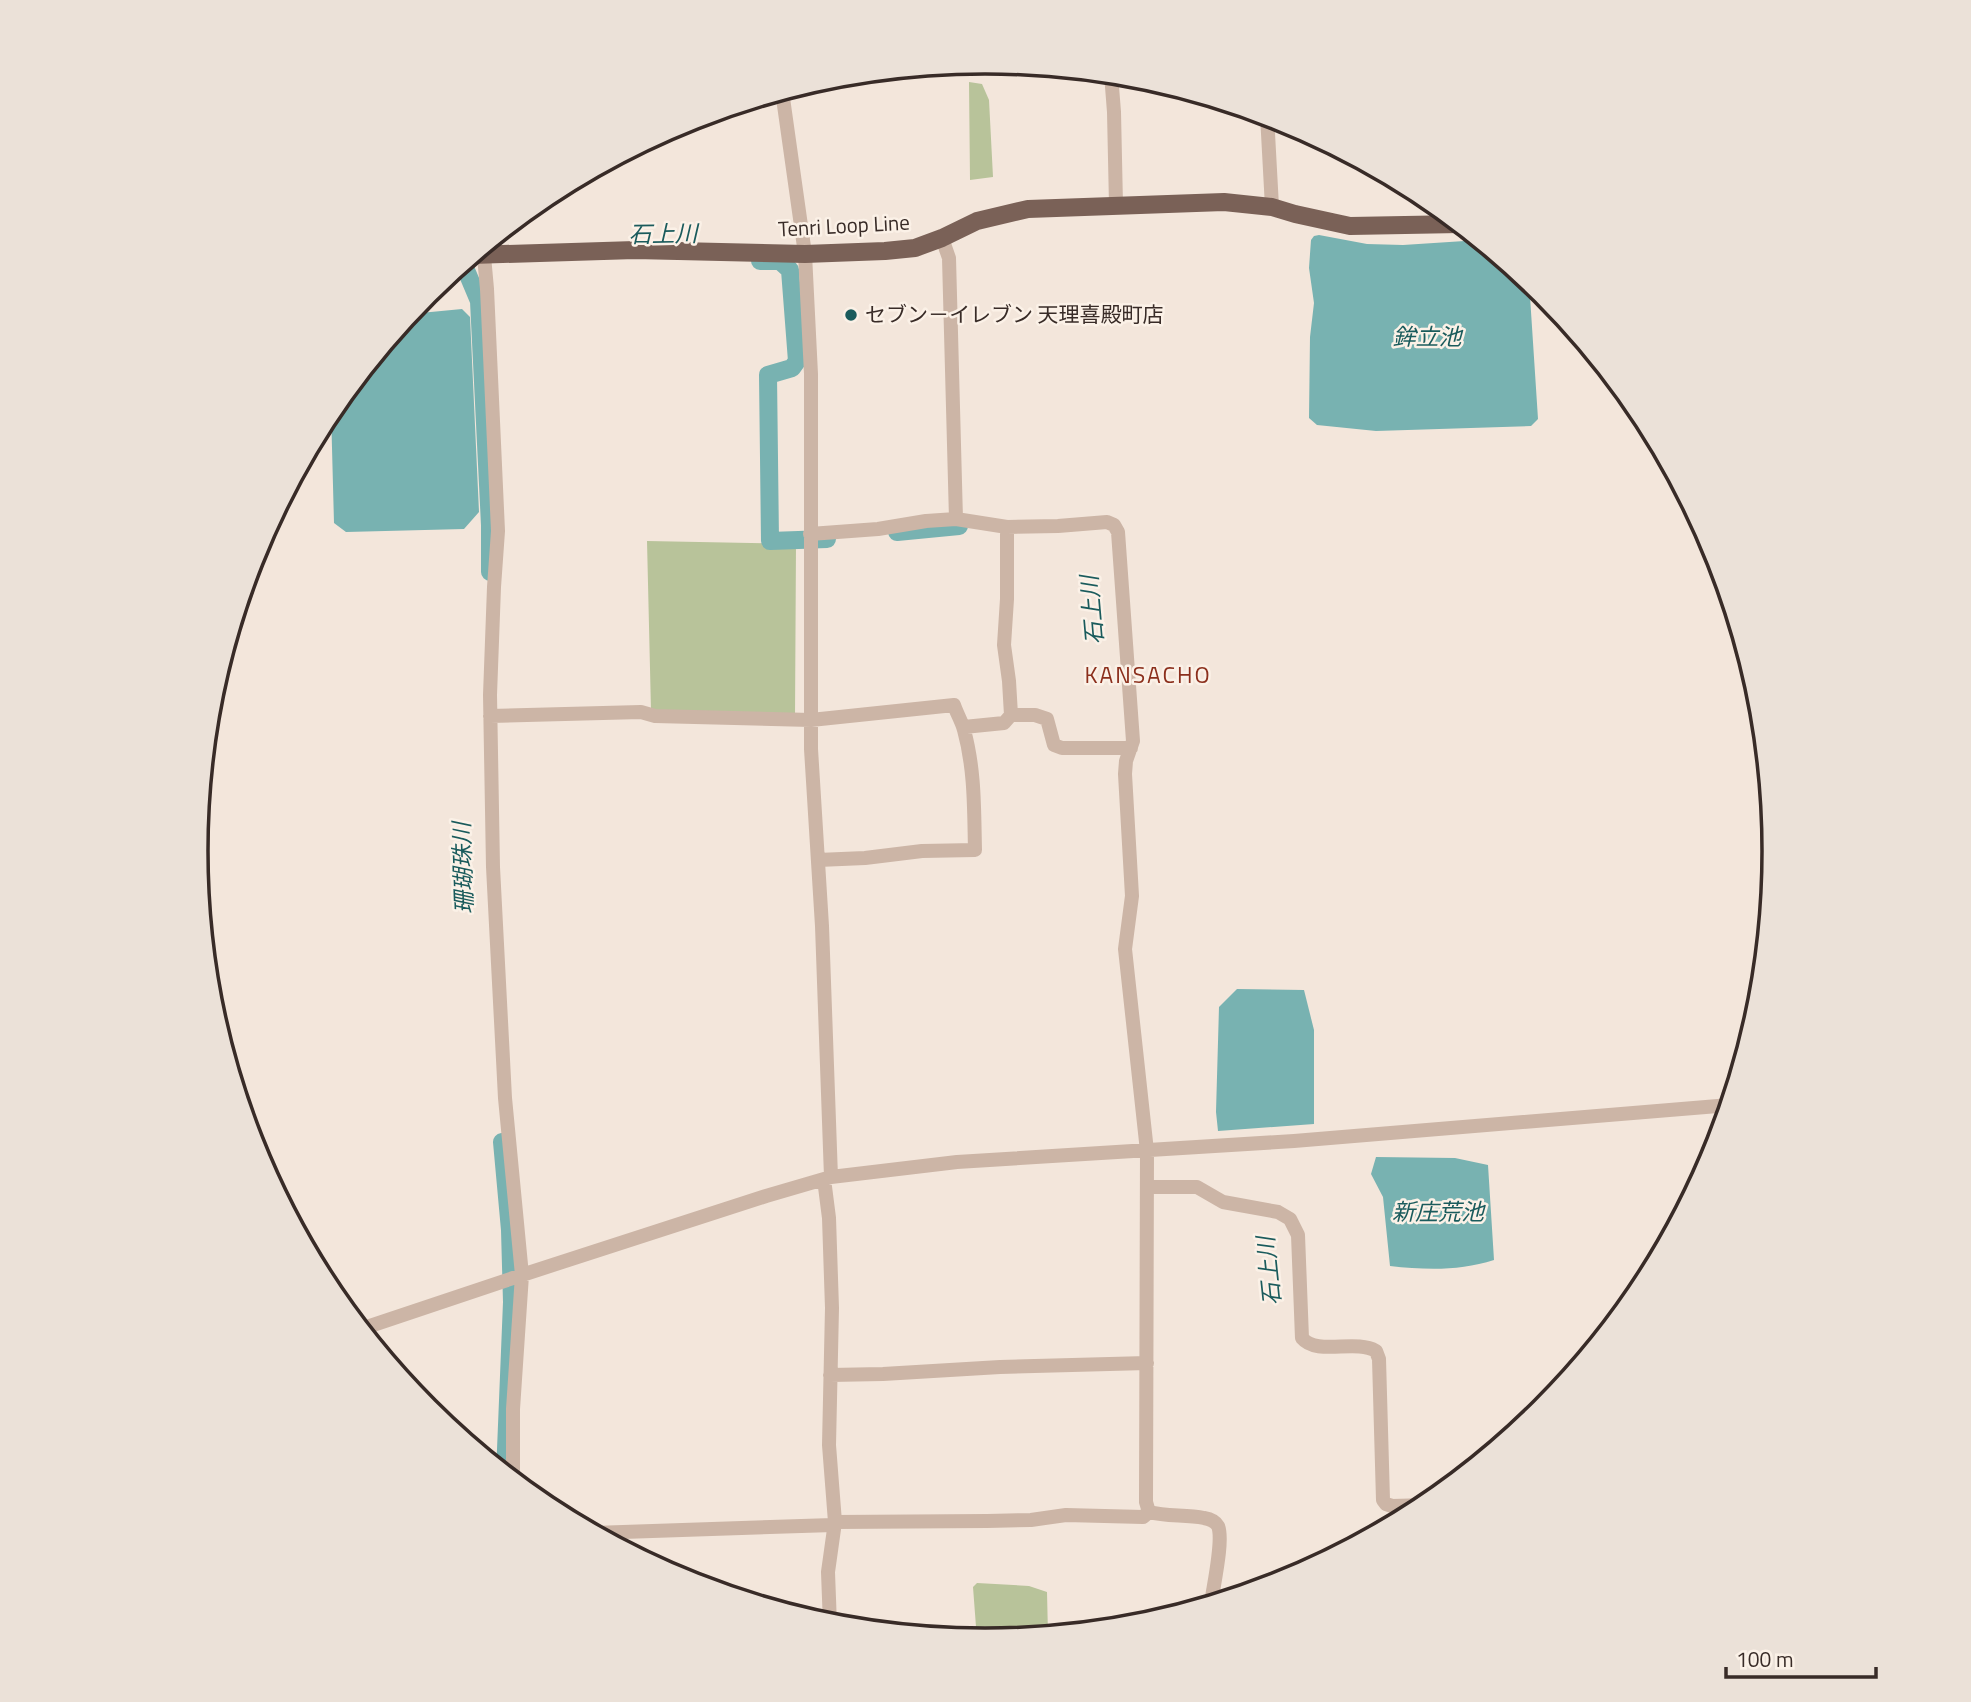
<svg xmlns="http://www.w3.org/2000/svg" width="1971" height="1702" font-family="'Titillium Web','Noto Sans JP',sans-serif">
<rect width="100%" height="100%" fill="#f3e6db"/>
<path fill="#b8c39a" d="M969,82L982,84L989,100L993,177L970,180Z
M647,541L796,544L795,716L651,711Z
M977,1583L1029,1586L1047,1592L1048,1635L977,1640L973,1587Z"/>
<path fill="#78b2b1" d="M1319,235L1367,244L1403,245L1480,240L1529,281L1538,419L1531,426L1376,431L1317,425L1309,418L1310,337L1314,303L1309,268L1311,240L1314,236Z
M462,309L470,317L479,512L464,529L346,532L334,523L331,410L410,314Z
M1237,989L1304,990L1314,1030V1124L1218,1131L1216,1112L1219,1007Z
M1376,1157L1455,1158L1488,1165L1494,1260C1460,1271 1426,1270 1390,1266L1383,1197L1371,1174Z"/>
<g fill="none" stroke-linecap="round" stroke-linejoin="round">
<path stroke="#78b2b1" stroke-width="18" d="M760,261H780L790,270L797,361L792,368L768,375L770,541L827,539
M463,263L479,301L490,525V572
M897,532L959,526
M502,1142L510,1230L512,1302L505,1474"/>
<path stroke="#ccb5a6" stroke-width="14" d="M1111,74L1114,112L1116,205
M782,91L805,254L811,374V749L822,926L831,1177
M1267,115L1272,207
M1444,210V225
M942,238L949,258L956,519
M484,256L487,289L498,531L494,587L490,695L493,867L505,1098L522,1275L513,1409V1480
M1007,527V599L1004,645L1009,681L1011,715
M810,534L878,529L926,521L956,519L1007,527L1058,526L1107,522L1114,525L1118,532L1133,741L1126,761L1125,774L1132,896L1125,949L1147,1151L1146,1502L1149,1512
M490,716L641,712L655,716L811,720L954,705C957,714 962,722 964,730C975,770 974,810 975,850L922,851L865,858L818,860
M964,727L1004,723L1011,715H1035L1047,719L1054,745L1062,748H1131
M824,1179L829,1218L832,1308L829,1445L835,1522L828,1572L830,1625
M1147,1187H1197L1223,1202L1278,1212L1290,1219L1298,1235L1302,1338C1317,1356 1355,1339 1376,1351L1379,1359L1383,1500L1386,1504L1392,1506L1428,1505
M361,1329L522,1275L766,1196L831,1177L957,1162L1294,1141L1730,1105
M830,1375L883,1374L1000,1367L1147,1363
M835,1522L987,1521L1031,1520L1066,1515L1143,1517L1149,1512C1167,1517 1186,1514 1204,1518C1210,1519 1215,1521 1218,1526C1224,1540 1213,1587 1211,1604
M593,1533L833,1525"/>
<path stroke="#7a6157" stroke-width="18" d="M472,255L635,250L805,254L885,251L915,248L942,238L977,221L1028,209L1224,202L1272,207L1295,214L1350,226L1460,224"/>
</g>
<circle fill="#1a5b5c" stroke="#fbf1e7" stroke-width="2.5" cx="851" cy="315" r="7"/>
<g text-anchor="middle" stroke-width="5" stroke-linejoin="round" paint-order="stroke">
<g font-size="21" fill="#382b27" stroke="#fbf1e7">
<text transform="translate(844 226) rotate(-3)" y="7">Tenri Loop Line</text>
</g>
<g font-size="21" fill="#382b27" stroke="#fbf1e7" text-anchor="start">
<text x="865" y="322">セブン－イレブン 天理喜殿町店</text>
</g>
<g font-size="23" font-style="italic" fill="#1a5b5c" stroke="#fbf1e7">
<text transform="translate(663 234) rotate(-1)" y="8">石上川</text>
<text x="1427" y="345">鉾立池</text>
<text transform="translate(1092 610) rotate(-95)" y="8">石上川</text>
<text transform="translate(463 868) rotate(-92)" y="8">珊瑚珠川</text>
<text x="1438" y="1220">新庄荒池</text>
<text transform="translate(1269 1271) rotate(-96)" y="8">石上川</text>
</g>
<g font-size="23" letter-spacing="2" fill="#8b2f1c" stroke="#fbf1e7">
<text x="1148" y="683">KANSACHO</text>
</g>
</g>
<path d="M0 0H1971V1702H0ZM208 851a777 777 0 1 1 1554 0a777 777 0 1 1-1554 0Z" fill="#ebe1d8" fill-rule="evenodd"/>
<path fill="none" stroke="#382b27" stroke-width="3.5" d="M208 851a777 777 0 1 1 1554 0a777 777 0 1 1-1554 0Z"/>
<path d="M1726 1667v10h150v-10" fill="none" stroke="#382b27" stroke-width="3.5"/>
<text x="1736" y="1667" font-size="21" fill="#382b27" stroke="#fbf1e7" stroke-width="5" paint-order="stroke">100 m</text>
</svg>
